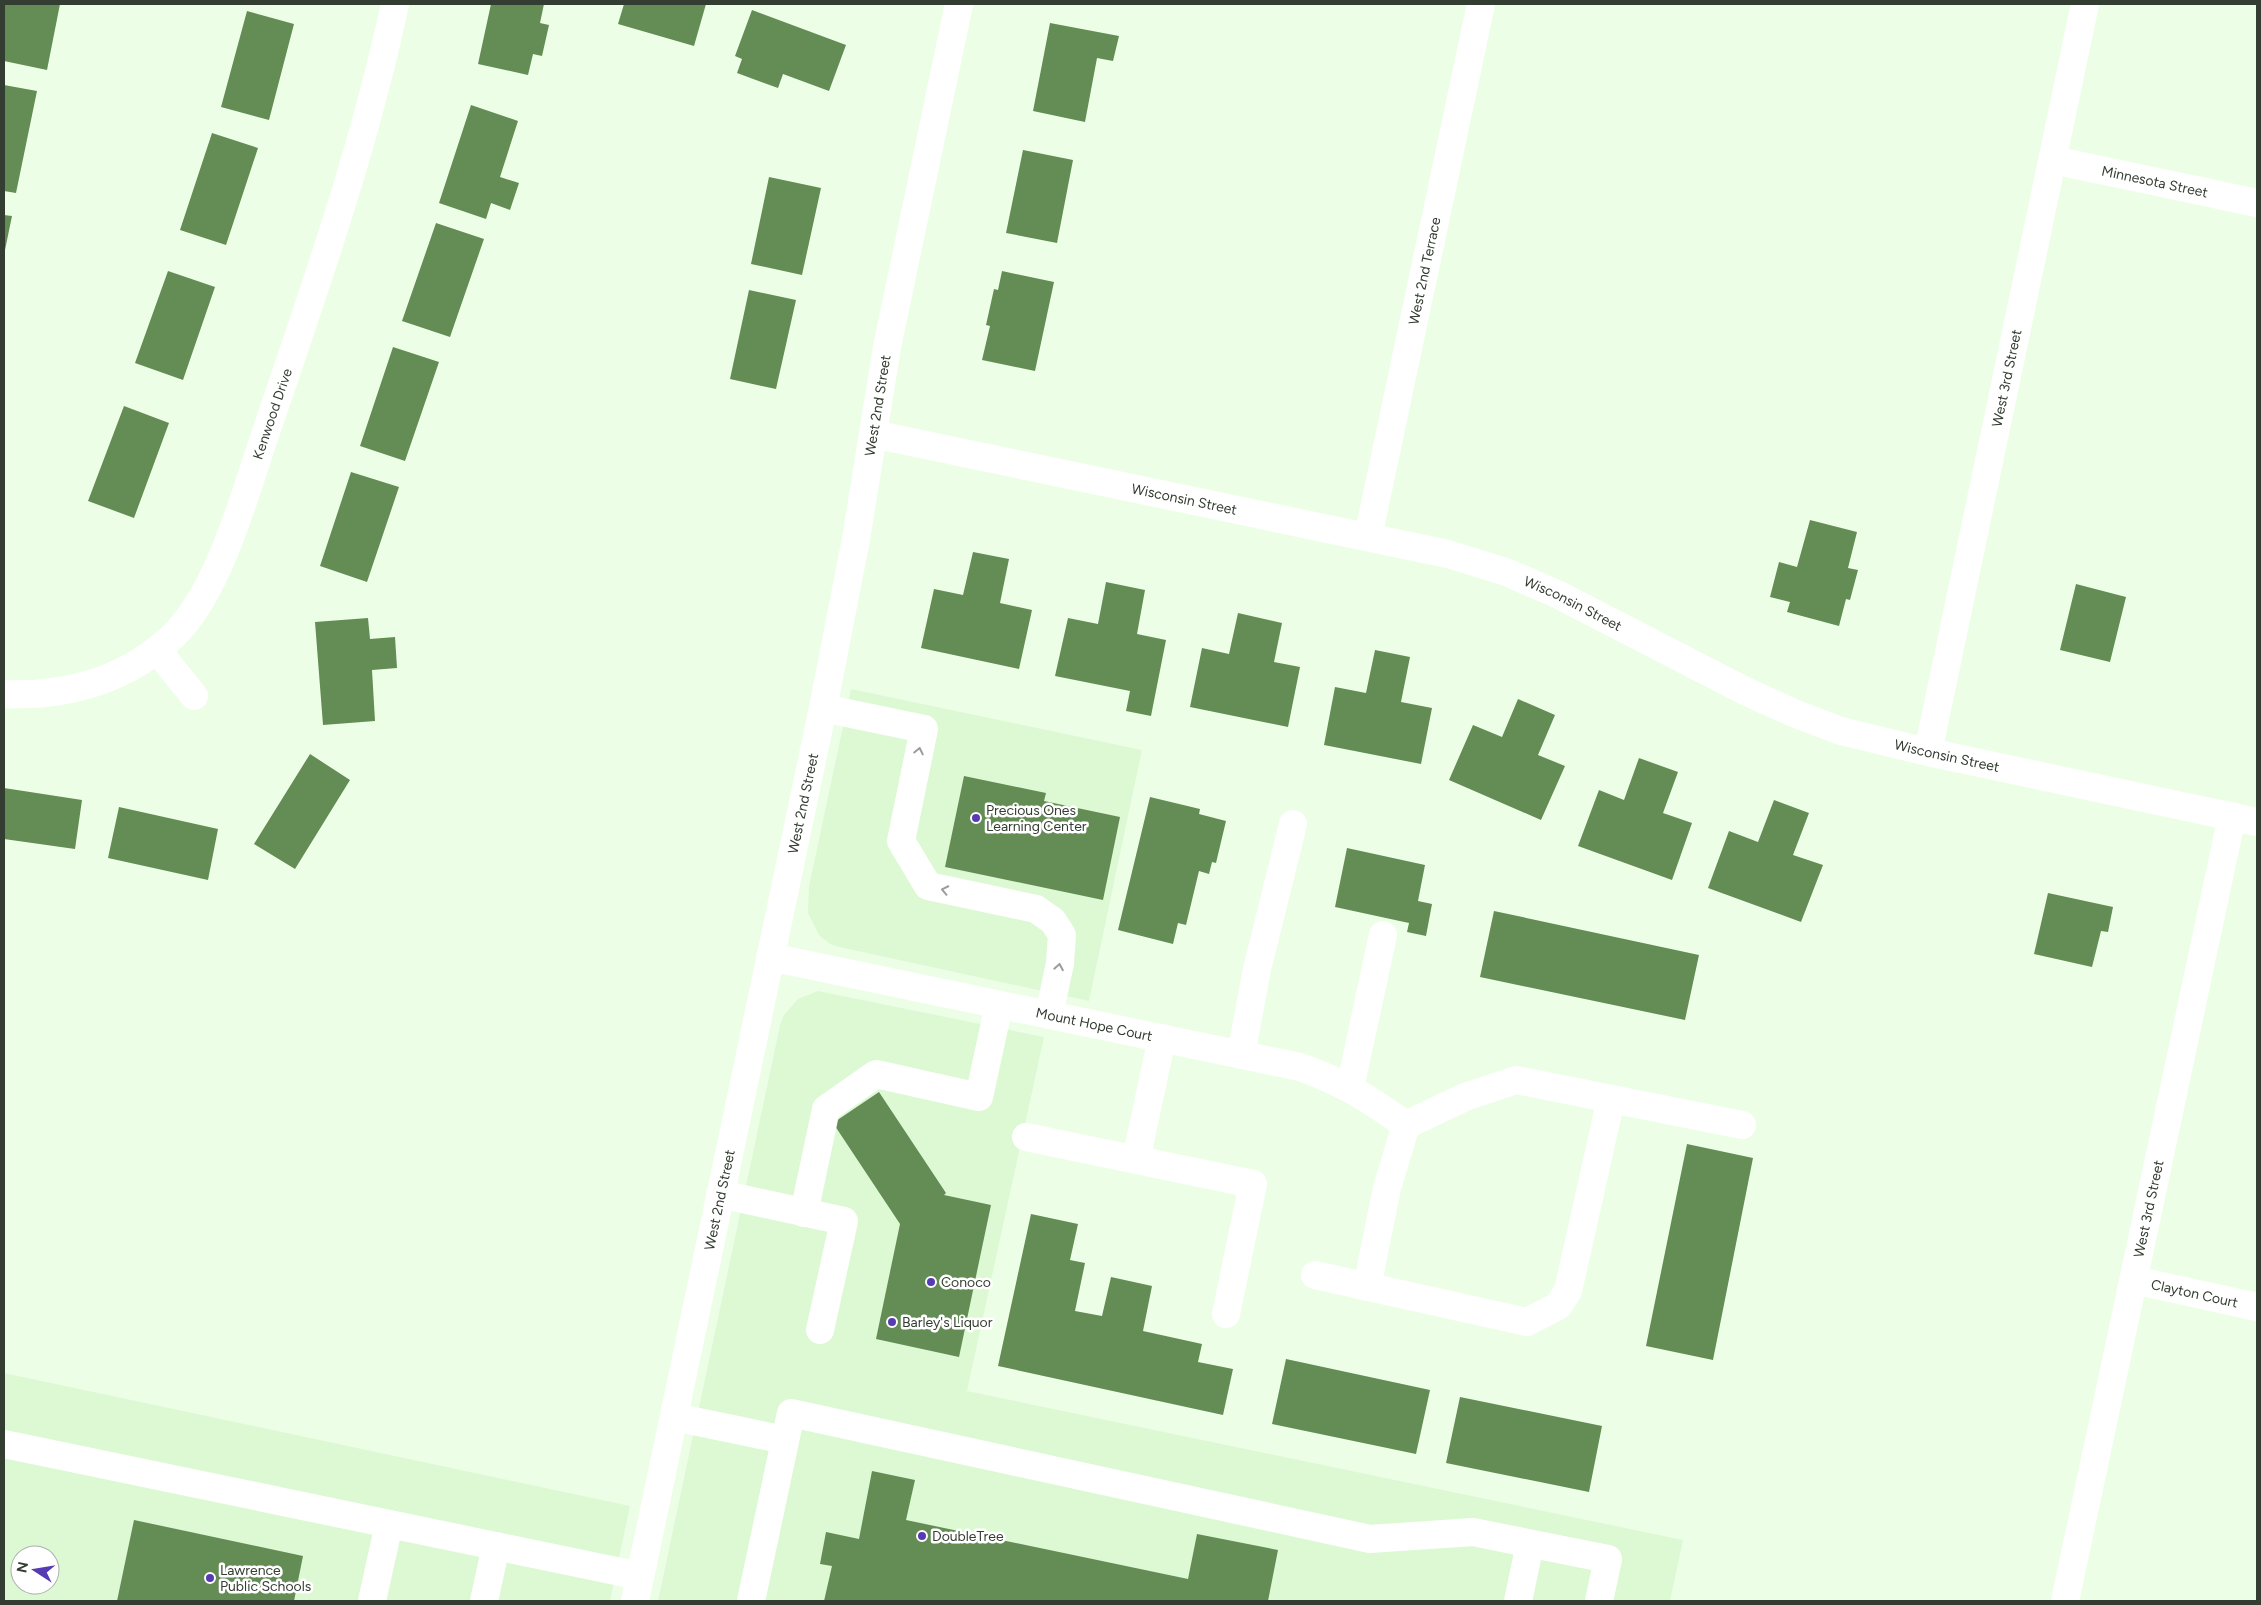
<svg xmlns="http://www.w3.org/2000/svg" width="2261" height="1605" font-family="Figtree,sans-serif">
<rect width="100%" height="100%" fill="#ecffe6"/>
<path fill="#ddf9d3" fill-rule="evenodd" d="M851,689L1142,750L1089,1001L839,947L830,944L819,935L808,913L809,886Z
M818,991L1044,1037L967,1391L1683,1540L1670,1601H658L780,1025L784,1015L798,999Z
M4,1373L630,1506L610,1601H4ZM20,1555H50V1585H20Z"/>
<path fill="#648c55" d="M4,4H60L47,70L4,61Z
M491,4H544L540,23L549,25L542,56L533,54L528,75L478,64Z
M624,4H706L694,46L618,24Z
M752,10L846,45L829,91L783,74L778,88L737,73L742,59L735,56Z
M247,11L294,24L269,120L221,107Z
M1050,23L1119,36L1113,61L1097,58L1085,122L1033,111Z
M4,85L37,91L16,193L4,191Z
M471,105L518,121L500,177L519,183L510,210L491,203L486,219L439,203Z
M212,133L258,148L226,245L180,230Z
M1023,150L1073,160L1057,243L1006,233Z
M769,177L821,188L802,275L751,264Z
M4,215L12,216L5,250H4Z
M436,223L484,239L450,337L402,321Z
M168,271L215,287L183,380L135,363Z
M1002,271L1054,282L1035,371L982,360L990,326L986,325L994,289L998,290Z
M749,290L796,300L776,389L730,379Z
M393,347L439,362L405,461L360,446Z
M124,406L169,423L134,518L88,501Z
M351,472L399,487L367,582L320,566Z
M1810,520L1857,532L1848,568L1858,570L1850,600L1846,599L1839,626L1787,612L1790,602L1770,597L1779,562L1797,567Z
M973,552L1009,559L1000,603L1032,610L1019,669L921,648L934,589L963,595Z
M1106,582L1145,590L1137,634L1166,640L1151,716L1126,711L1130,691L1055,676L1068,618L1098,624Z
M2076,584L2126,597L2110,662L2060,650Z
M1238,613L1282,623L1274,662L1300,667L1288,727L1190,707L1202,648L1229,654Z
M368,618L370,639L395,637L397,668L372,670L375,721L323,725L315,622Z
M1375,650L1410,657L1401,702L1432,708L1421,764L1324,745L1335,687L1366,693Z
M1518,699L1555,715L1538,755L1565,766L1541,820L1449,780L1473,725L1502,737Z
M310,754L350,780L295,869L254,844Z
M1639,758L1678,772L1663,813L1692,823L1672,880L1578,846L1599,790L1624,800Z
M964,776L1046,793L1044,801L1120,817L1103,900L945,867Z
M4,788L82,800L75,849L4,839Z
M1150,797L1200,809L1199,814L1226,821L1216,863L1212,862L1209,874L1199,871L1186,925L1178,923L1173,944L1118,930Z
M1774,800L1809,813L1793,855L1823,865L1801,922L1708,888L1729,831L1758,842Z
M119,807L218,829L208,880L108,858Z
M1347,848L1425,865L1418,901L1432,904L1426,936L1407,932L1409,923L1335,907Z
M2048,893L2113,907L2108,932L2101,931L2092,967L2034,954Z
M1494,911L1699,955L1685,1020L1480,977Z
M879,1092L946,1193L944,1195L991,1205L959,1357L876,1339L900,1224L833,1123Z
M1687,1144L1753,1158L1713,1360L1646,1346Z
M1031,1214L1078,1224L1070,1260L1085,1263L1075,1311L1102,1316L1111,1277L1152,1286L1143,1331L1202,1344L1198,1362L1233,1369L1223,1415L998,1366Z
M1286,1359L1430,1390L1416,1454L1272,1424Z
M1460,1397L1602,1426L1589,1492L1446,1463Z
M872,1471L915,1480L906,1520L1188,1579L1197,1534L1278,1550L1268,1601H824L832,1566L820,1564L826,1532L859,1539Z
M134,1520L303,1556L294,1601H117Z"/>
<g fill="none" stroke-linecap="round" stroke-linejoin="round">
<g stroke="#fff" stroke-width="28">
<path id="s1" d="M2053,160L2257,203"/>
<path id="s2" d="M873,434L1448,554L1506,572L1557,594L1745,691L1796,714L1841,731L1928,752L2257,822"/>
<path id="s3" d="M1368,537L1481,4"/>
<path d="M157,650L194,696"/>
<path id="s4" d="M4,694C68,697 131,679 177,632C221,586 246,490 267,429C315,288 364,149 395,4"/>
<path d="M823,708L924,729L901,841L928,886L1036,909L1053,921L1062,935L1060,963L1049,1015"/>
<path id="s5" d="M1928,752L2085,4"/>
<path id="s6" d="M770,957L1300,1067C1343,1082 1369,1099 1406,1125"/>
<path d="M1241,1055L1257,969L1293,824"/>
<path d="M1350,1088L1383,935"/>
<path d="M1026,1137L1253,1184L1226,1314"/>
<path d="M1136,1160L1162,1038"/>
<path d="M720,1194L844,1221L820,1330"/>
<path d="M804,1213L826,1109L876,1074L979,1097L999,1005"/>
<path d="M1315,1275L1527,1322L1558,1306L1568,1291L1611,1099"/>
<path id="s7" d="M2134,1280L2257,1307"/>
<path d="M1367,1287L1387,1188L1406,1125L1465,1097L1516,1080L1742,1125"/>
<path d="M674,1417L785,1440"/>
<path d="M4,1444L640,1576"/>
<path d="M372,1601L389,1524"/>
<path d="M484,1601L496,1546"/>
<path id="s8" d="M635,1601L823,708L856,539L887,347L959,4"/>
<path d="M751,1601L791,1413L1370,1539L1473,1532L1608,1559L1599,1601"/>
<path d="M1518,1601L1530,1544"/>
<path id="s9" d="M2065,1601L2232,816"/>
</g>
</g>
<defs><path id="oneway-chevron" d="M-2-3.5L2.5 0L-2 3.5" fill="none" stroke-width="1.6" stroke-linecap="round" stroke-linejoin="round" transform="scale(1.25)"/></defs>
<g stroke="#9a9e98">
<use href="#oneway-chevron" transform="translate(919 751) rotate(-78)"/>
<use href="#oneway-chevron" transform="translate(945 890) rotate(-168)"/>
<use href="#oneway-chevron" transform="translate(1059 967) rotate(-80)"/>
</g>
<g fill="#563bb3" stroke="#fff" stroke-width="2">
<circle cx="976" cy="818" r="5"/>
<circle cx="931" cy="1282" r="5"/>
<circle cx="892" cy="1322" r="5"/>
<circle cx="922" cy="1536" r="5"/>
<circle cx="210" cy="1578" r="5"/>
</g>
<g text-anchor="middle" stroke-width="5" stroke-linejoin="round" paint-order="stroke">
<g font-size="14" fill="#343d31" stroke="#fff">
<text dy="5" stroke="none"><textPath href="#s1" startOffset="104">Minnesota Street</textPath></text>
<text dy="5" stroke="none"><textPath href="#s3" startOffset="272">West 2nd Terrace</textPath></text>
<text dy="5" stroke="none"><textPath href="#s5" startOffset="382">West 3rd Street</textPath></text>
<text dy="5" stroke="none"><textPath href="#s8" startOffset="1220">West 2nd Street</textPath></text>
<text dy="5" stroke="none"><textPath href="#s4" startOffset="429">Kenwood Drive</textPath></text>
<text dy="5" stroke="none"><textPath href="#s2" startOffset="318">Wisconsin Street</textPath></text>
<text dy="5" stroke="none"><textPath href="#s2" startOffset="722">Wisconsin Street</textPath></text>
<text dy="5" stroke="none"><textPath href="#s2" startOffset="1128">Wisconsin Street</textPath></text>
<text dy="5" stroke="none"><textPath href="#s8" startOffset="815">West 2nd Street</textPath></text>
<text dy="5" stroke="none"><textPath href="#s6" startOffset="331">Mount Hope Court</textPath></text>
<text dy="5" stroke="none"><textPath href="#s8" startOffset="410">West 2nd Street</textPath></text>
<text dy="5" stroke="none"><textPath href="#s9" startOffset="401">West 3rd Street</textPath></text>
<text dy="5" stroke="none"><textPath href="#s7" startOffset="62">Clayton Court</textPath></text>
</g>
<g font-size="14" fill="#343d31" stroke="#fff" text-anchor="start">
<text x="986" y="815">Precious Ones<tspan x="986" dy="16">Learning Center</tspan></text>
<text x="941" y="1287">Conoco</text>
<text x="902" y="1327">Barley's Liquor</text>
<text x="932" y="1541">DoubleTree</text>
<text x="220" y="1575">Lawrence<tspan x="220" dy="16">Public Schools</tspan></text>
</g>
</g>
<rect width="2261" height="1605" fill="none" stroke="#343d31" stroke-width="10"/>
<g transform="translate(35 1570) rotate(282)"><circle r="24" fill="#ffffff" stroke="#aeb1ad"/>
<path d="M0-4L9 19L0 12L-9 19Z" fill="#563bb3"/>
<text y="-8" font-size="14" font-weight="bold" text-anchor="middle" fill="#343d31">N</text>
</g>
</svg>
